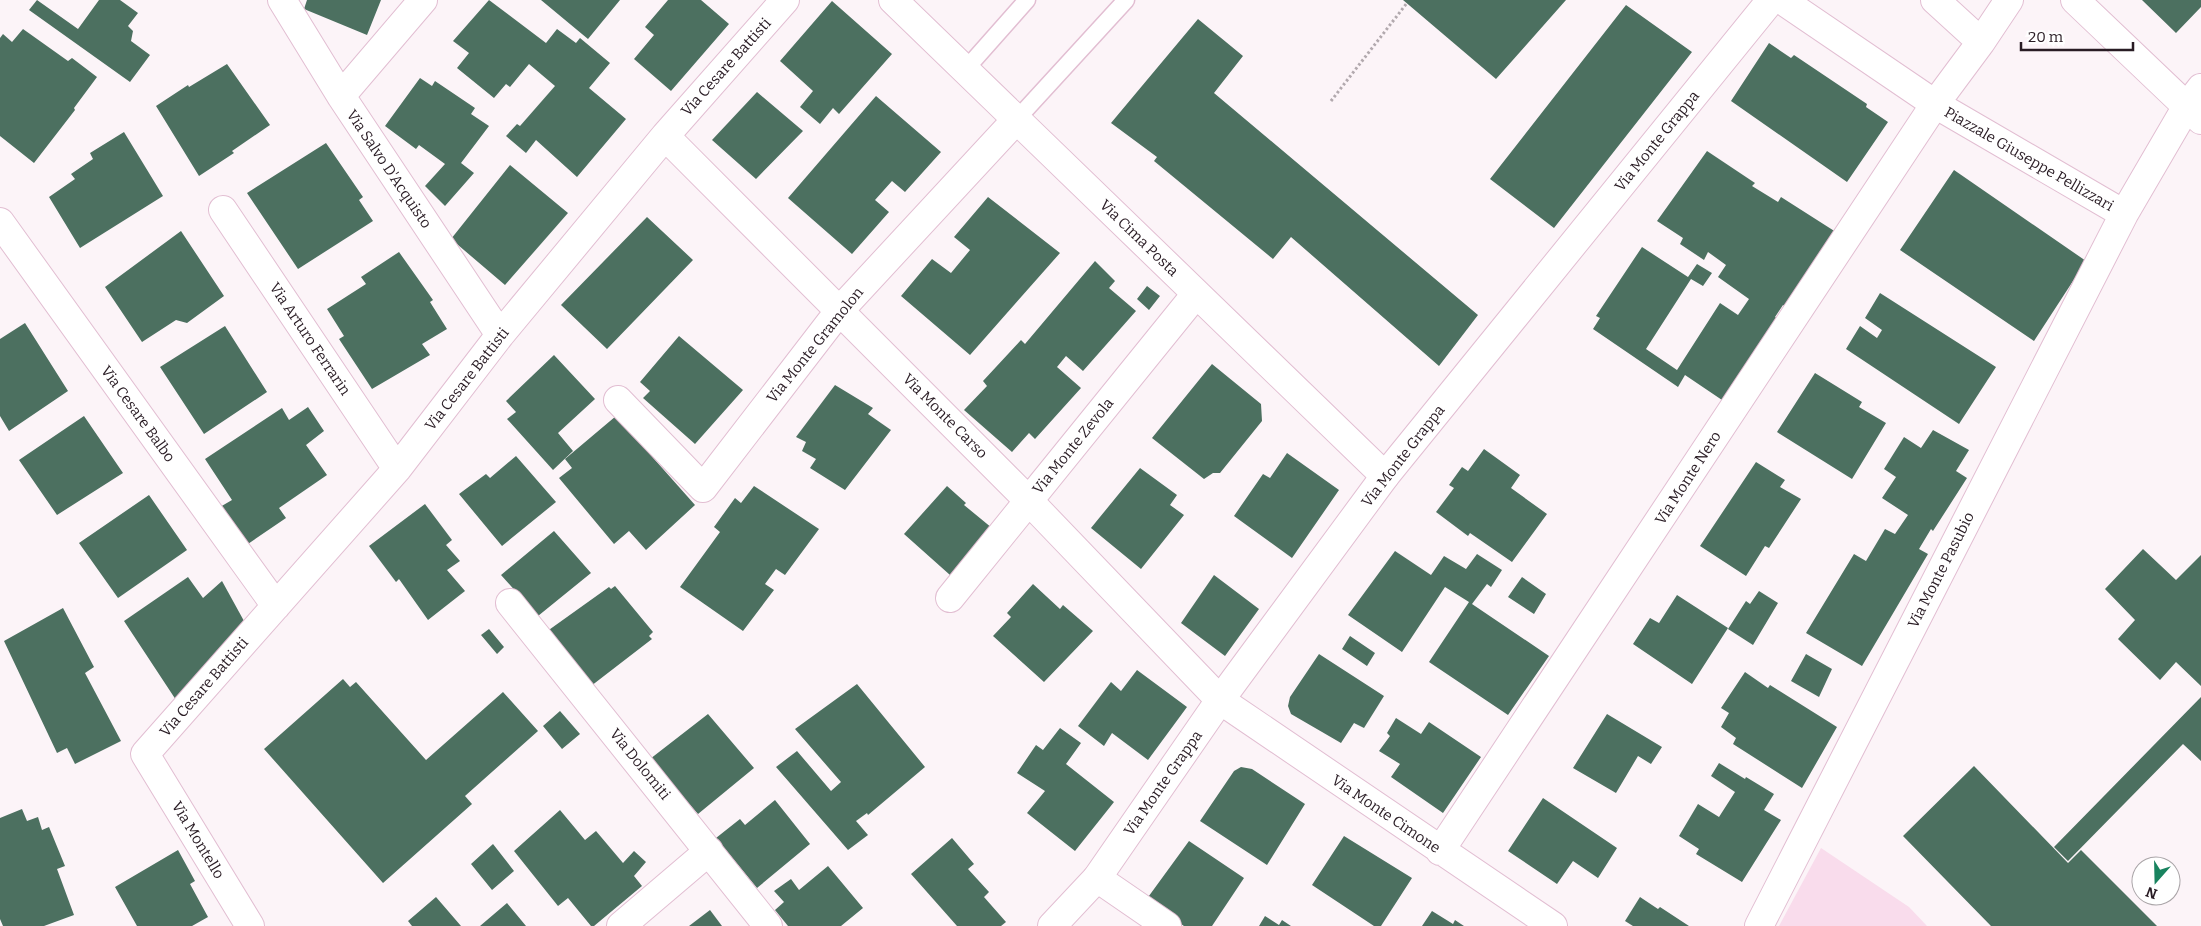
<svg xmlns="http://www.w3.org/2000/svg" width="2201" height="926" font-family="Bitter,serif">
<rect width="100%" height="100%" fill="#fcf4f8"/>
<path fill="#f9dcec" d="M1821,848L1909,907L1927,926H1779Z"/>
<path fill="#4c7060" d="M37,0L78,29L99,0H120L138,13L128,26L133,31L131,41L150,55L130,82L29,10Z
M307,0H381L367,35L304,9Z
M489,0L546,43L557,29L576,43L580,38L610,63L589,88L626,119L577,177L536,140L526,153L506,136L517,124L520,126L555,86L529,64L510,87L506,84L494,98L457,68L469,53L453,41Z
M541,0H620L588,39Z
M668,0H701L729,24L671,91L634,59L654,35L645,27Z
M1403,0H1566L1496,79Z
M2142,0H2201V7L2176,33Z
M832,1L892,54L839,114L833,108L820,124L800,107L813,91L780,61Z
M1626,5L1692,52L1554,228L1490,179Z
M1198,19L1243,56L1214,93L1478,315L1439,366L1291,237L1273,259L1154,161L1157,157L1111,123Z
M23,29L68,61L72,58L97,77L74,108L75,110L34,163L0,136V38L3,34L12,42Z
M1769,43L1791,58L1794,55L1867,104L1866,107L1888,122L1847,182L1731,101Z
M227,64L270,125L232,151L234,153L199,176L156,106L188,85L189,87Z
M420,78L432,86L435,81L475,108L471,114L489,126L461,163L474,173L445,206L425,186L445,164L419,145L416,149L385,126Z
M757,92L803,131L756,179L712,140Z
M876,96L941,152L905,192L892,181L875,200L889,212L852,254L788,198Z
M124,132L163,196L80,248L49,197L75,179L71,174L93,159L90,153Z
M326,143L363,197L359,200L373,221L298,269L247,193Z
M1707,151L1755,183L1752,186L1778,202L1781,197L1839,234L1789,309L1783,305L1775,317L1780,320L1767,333L1722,400L1685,375L1678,387L1593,329L1600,318L1596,316L1642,247L1688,277L1697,264L1712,273L1703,286L1691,279L1646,349L1677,370L1720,303L1738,315L1749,299L1718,277L1726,265L1708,252L1704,260L1680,244L1683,238L1657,221Z
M510,165L568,213L505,285L451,239Z
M1954,170L2086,261L2034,341L1900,250Z
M988,197L1060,253L970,355L901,296L932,259L951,273L970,250L954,237Z
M647,217L693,260L607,349L561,305Z
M181,231L224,296L187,323L176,320L142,342L105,287Z
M399,252L433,300L430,302L447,329L422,344L430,355L372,389L339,339L344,336L327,309L366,284L361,277Z
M1095,261L1115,281L1109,288L1136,311L1083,371L1066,356L1057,367L1081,388L1035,439L1029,433L1012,452L964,410L987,386L983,381L1021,340L1025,344Z
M1147,286L1160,296L1149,310L1137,299Z
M1880,293L1996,367L1959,424L1846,349L1860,326L1877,338L1882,330L1865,318Z
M25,323L68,391L9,431L0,416V339Z
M225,326L267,392L204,434L160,367Z
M679,336L743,390L695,444L643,398L650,391L640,382Z
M554,355L595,399L558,433L573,451L553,470L507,419L516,412L506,401Z
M1212,364L1261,404L1262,421L1220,473H1213L1204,479L1152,438Z
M1815,373L1862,402L1859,407L1886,423L1852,479L1777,432Z
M835,385L873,408L868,414L891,430L845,490L810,468L816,459L802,451L806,442L796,437Z
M308,407L324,431L306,445L327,475L279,508L286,518L245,546L220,507L232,500L205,459L282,408L289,420Z
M84,416L123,473L57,515L19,460Z
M616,416L695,505L646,550L629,531L614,544L559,478L572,468L565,459Z
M1933,430L1969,450L1956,471L1967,478L1933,531L1931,529L1919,549L1928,554L1862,666L1806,633L1854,554L1866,561L1885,529L1895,534L1908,515L1882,498L1896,477L1884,469L1904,437L1921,448Z
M1484,449L1520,475L1511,488L1547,514L1512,562L1470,533L1468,536L1436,512L1454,488L1449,485L1462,467L1468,471Z
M1287,453L1339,490L1292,558L1234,516L1263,474L1270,478Z
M516,456L556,502L502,546L459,494L486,474L490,478Z
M1756,462L1785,480L1780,487L1801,499L1769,548L1765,546L1746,576L1700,546Z
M1140,468L1177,495L1170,505L1184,515L1141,569L1091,528Z
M754,486L819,529L785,575L776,569L765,584L774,590L743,631L680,587L720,532L714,527L735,498L741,503Z
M947,486L966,503L964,505L992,528L950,575L904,534Z
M149,495L187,550L118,598L79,543Z
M425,504L452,540L446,545L460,561L447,570L465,591L428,620L399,579L396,582L369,546Z
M554,531L591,573L538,616L501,575Z
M2143,549L2176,580L2201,555V686L2176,662L2160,680L2118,639L2135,620L2105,589Z
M1395,551L1431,575L1444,556L1466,569L1477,554L1502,570L1491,587L1487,584L1472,604L1549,656L1508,715L1429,662L1469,602L1445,587L1402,652L1348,615Z
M1214,575L1259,609L1225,656L1181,623Z
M188,577L203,598L222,581L244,621L193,687L176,700L124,621Z
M1522,577L1546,594L1534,614L1508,597Z
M1033,584L1060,609L1063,605L1093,631L1044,682L993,636L1011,617L1007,613Z
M615,586L653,632L649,636L652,639L591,686L546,632L609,587L611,589Z
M1759,591L1778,603L1753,645L1728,629L1746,601L1750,604Z
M1677,595L1728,628L1692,684L1633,644L1650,618L1659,623Z
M63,608L94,667L85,673L121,741L75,764L67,748L57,753L4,641Z
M489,629L504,647L497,654L481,635Z
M1350,636L1375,653L1367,666L1342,649Z
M1319,654L1384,696L1364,728L1354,723L1341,743L1291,714L1288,706L1290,697Z
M1806,654L1832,669L1819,697L1791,681Z
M1137,670L1187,707L1148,760L1112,733L1104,746L1078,726L1111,682L1121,691Z
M1745,672L1768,688L1770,685L1837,727L1802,788L1733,744L1736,738L1721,727L1729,713L1721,708Z
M343,679L350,687L356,682L426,760L503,692L538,731L465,796L472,804L383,883L264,749Z
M857,684L925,767L868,815L867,813L856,821L868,835L848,850L776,767L797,751L831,791L841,782L795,729Z
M2201,697V761L2183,744L2068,861L2054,847Z
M560,711L580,734L562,749L543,726Z
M708,714L754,768L698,814L650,759Z
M1607,714L1662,747L1651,764L1638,756L1616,793L1573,768Z
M1396,718L1421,734L1429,722L1481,757L1443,813L1391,777L1400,764L1379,751L1390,736L1387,733Z
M1060,728L1081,743L1066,764L1114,802L1075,851L1027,813L1045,791L1017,773L1036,745L1043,750Z
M1719,763L1745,779L1746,777L1774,794L1764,810L1781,820L1742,882L1696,854L1699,849L1679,836L1698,804L1719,817L1735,792L1711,776Z
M1974,766L2068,863L2081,850L2157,926H1991L1903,836Z
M1241,767L1252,769L1305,804L1267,865L1200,821L1234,771Z
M1543,798L1617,848L1598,878L1573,861L1557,884L1508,851Z
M775,800L810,844L757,888L716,838L740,819L745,825Z
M22,809L27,821L38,817L42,830L49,827L65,866L57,869L74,915L44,926H3L0,919V818Z
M560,810L585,840L596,831L623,863L634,851L646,862L634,876L642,886L594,926H591L568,898L558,906L514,851Z
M1344,836L1412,878L1381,926H1374L1312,885Z
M952,838L974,864L968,869L989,892L984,897L1006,922L1001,926H957L911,874Z
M1189,841L1244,878L1212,926H1184L1146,900Z
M493,844L514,871L492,890L471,864Z
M178,850L195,881L190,884L208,917L192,926H137L115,887Z
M828,866L863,908L841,926H788L775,910L784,902L774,891L791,879L799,890Z
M436,897L461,926H412L408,921Z
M1640,897L1658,909L1660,907L1689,926H1633L1625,921Z
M507,903L526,926H480Z
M710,910L722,926H689Z
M1432,911L1453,924L1455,920L1464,926H1422Z
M1265,916L1279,925L1282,920L1291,926H1259Z"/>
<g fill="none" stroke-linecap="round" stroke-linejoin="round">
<g stroke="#e2bed2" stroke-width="19">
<path id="service" d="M965,70L1027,0
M1016,120L1126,0"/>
</g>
<g stroke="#e2bed2" stroke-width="30">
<path id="minor" d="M282,0L341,96L500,335
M893,0L1385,476
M1782,0L1935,104L2124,214
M1935,0L1981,42
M341,96L423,0
M665,136L1029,501L1220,700L1553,926
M223,210L397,469
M0,222L276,606
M618,400L703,488L840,310L1016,120
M950,598L1196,294
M510,603L768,926
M1440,851L1935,104L1981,42L2009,0
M1097,878L1167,926
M250,926L145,754L397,469L500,335L665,136L785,0
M621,926L709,851
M1759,926L2124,214L2187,106"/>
</g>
<g stroke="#e2bed2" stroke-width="30">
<path id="tertiary" d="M2075,0L2201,120
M2187,106L2201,88
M1052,926L1097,878L1220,700L1385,476L1771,0"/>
</g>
<path stroke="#b2a9ae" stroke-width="3" stroke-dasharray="2.5 2.5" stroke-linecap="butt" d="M1331,101L1407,3"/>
<use href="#service" stroke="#fff" stroke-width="16"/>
<use href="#minor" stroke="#fff" stroke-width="28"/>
<use href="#tertiary" stroke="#fff" stroke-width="28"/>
</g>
<g text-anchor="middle" stroke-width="5" stroke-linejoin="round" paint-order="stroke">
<g font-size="15" fill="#291c24" stroke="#fff">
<text transform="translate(726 67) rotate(-48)" y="5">Via Cesare Battisti</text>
<text transform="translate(1657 141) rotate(-51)" y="5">Via Monte Grappa</text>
<text transform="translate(2029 159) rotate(30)" y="5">Piazzale Giuseppe Pellizzari</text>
<text transform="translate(389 169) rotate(56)" y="5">Via Salvo D'Acquisto</text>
<text transform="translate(1139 238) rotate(44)" y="5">Via Cima Posta</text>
<text transform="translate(310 339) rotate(56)" y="5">Via Arturo Ferrarin</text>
<text transform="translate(815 345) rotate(-51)" y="5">Via Monte Gramolon</text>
<text transform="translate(467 379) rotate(-52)" y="5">Via Cesare Battisti</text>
<text transform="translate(138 414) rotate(54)" y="5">Via Cesare Balbo</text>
<text transform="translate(945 416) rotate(45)" y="5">Via Monte Carso</text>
<text transform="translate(1073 446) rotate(-51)" y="5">Via Monte Zevola</text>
<text transform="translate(1403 456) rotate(-52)" y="5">Via Monte Grappa</text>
<text transform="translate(1688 478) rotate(-57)" y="5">Via Monte Nero</text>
<text transform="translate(1941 570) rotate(-63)" y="5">Via Monte Pasubio</text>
<text transform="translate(204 687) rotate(-49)" y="5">Via Cesare Battisti</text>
<text transform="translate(640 764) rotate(51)" y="5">Via Dolomiti</text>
<text transform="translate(1163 783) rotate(-55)" y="5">Via Monte Grappa</text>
<text transform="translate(1386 814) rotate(34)" y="5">Via Monte Cimone</text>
<text transform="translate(198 840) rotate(59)" y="5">Via Montello</text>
</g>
</g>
<g transform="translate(2156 881) rotate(200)"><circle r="24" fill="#ffffff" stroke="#a9a4a7"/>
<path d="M0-4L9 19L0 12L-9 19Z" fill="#19835f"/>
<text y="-8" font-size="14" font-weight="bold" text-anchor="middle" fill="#291c24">N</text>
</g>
<path d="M2021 42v8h112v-8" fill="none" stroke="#291c24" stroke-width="2.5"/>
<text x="2028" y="42" font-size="15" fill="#291c24" stroke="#ffffff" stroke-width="4" paint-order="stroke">20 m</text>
</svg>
